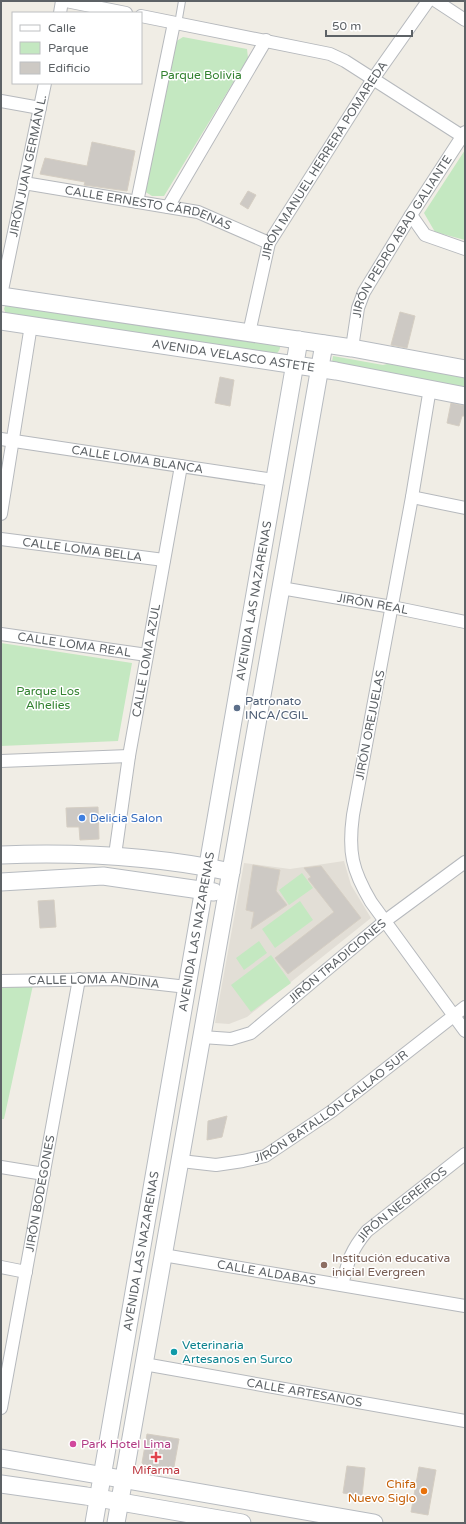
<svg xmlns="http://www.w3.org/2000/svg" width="466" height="1524" font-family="'Varela Round',sans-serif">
<rect width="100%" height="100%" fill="#f0ede5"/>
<path fill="#e2ded6" d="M344,861L351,885L371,918L247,1017L229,1024L215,1023L244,863L290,869Z"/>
<path fill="#c4e8c1" d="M183,37L247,49L248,58L164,196H152L144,191L175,42Z
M465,150V240L435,232L424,213Z
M8,305L280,344C281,349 278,353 274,356L6,314L4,309L5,306Z
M333,356L383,365L395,362L465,376V389L332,362Z
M1,643L132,663L118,741L1,746Z
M302,873L313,888L289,905L279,890Z
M300,901L313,920L275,948L262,929Z
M259,941L267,953L244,970L236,958Z
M271,955L291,983L251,1012L231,985Z
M1,985H33L4,1119H1Z"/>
<path fill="#cdc9c4" stroke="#d5cec3" d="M92,142L135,151L127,191L84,185L85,182L40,174L45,158L87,166Z
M248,191L256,195L248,209L240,204Z
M400,312L415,316L407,348L391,345Z
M220,377L234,380L230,406L215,403Z
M451,403L465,406V416H462L459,426L447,423Z
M98,807L99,839L80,840L79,827H67L66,808Z
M253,865L280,870L276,891L287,905L251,929L254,912L246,910Z
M321,866L361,918L288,974L275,958L334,912L308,879L311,877L304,868Z
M54,900L56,927L40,928L38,901Z
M227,1116L222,1137L207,1140L208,1121Z
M147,1434L179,1439L173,1472L146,1467L142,1463Z
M347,1466L365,1468L362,1496L343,1493Z
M419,1467L436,1470L428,1515L411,1512Z"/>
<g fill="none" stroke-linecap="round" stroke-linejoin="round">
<g stroke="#b6b9bd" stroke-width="8">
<path id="lane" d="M178,24L182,1"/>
</g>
<g stroke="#b6b9bd" stroke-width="14">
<g id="street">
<path d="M66,1L126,13"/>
<path d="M436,1L465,20"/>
<path d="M60,13L62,1"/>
<path d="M141,16L330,54L345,61L462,136"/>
<path d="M1,101L40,108"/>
<path id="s1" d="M24,183L198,212L269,243"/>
<path d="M137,202L174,23"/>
<path d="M168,207L266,40"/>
<path d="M411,215L425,235L465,249"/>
<path id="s2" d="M1,295L45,83"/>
<path id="s3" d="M249,333L269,243L373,79L428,1"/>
<path id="s4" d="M352,348L358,308L364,292L411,215L465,132"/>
<path d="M430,388L412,497L353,815C348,852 352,870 371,902L465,1031"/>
<path id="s5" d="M1,439L274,480"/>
<path d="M412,497L465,508"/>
<path d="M1,514L31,325"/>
<path id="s6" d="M1,539L164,560"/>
<path id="s7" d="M281,588L392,607L465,622"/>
<path id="s8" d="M1,634L147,655"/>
<path d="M1,761L129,756"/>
<path id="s9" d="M115,855L129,756L181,466"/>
<path id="s10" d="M1,981L116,979L187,987"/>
<path id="s11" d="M202,1037L231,1039L251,1033L385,921L465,862"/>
<path id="s12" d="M181,1161L216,1165L243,1161L265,1156L332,1111L465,1007"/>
<path d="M1,1167L44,1174"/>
<path id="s13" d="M163,1255L465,1306"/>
<path d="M1,1267L26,1272"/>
<path id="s14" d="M342,1285C348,1261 351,1250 367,1231L465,1154"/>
<path id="s15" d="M144,1364L465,1421"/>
<path id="s16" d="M1,1408L79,979"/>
</g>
</g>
<g stroke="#b7bbc0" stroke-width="19">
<g id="secondary">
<path d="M1,296L352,348L465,369"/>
<path id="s17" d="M1,321L336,371L465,396"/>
<path d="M1,855C78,852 155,856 231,872"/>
<path d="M1,882L103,876L214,892"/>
<path d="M1,1458L374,1523"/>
<path d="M1,1484L86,1496L242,1523"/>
<path id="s18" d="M94,1523L299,340"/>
<path d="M116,1523L324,344"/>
</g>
</g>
<use href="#lane" stroke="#fff" stroke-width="6"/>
<use href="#street" stroke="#fff" stroke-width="12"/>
<use href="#secondary" stroke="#fff" stroke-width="17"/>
</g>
<circle fill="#5c6f8a" stroke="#fff" stroke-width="1.5" cx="237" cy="708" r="4"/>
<circle fill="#3f7fe0" stroke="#fff" stroke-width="1.5" cx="82" cy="818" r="4"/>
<circle fill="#8d6e63" stroke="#fff" stroke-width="1.5" cx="324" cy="1265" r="4"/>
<circle fill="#0f9aa8" stroke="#fff" stroke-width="1.5" cx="174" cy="1352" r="4"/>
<circle fill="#d1479c" stroke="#fff" stroke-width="1.5" cx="73" cy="1444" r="4"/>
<path fill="#e0444e" stroke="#fff" stroke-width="1.5" d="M154 1451h4v4h4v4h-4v4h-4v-4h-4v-4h4z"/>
<circle fill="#e8710a" stroke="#fff" stroke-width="1.5" cx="424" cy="1491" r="4"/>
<g text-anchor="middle" stroke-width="3" stroke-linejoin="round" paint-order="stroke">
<g font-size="12" fill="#338230" stroke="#fff">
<text x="201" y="79">Parque Bolivia</text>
<text x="48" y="695">Parque Los<tspan x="48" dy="14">Alhelies</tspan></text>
</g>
<g font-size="12" fill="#5d6266" stroke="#fff">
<text dy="4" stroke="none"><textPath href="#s3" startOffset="191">JIRÓN MANUEL HERRERA POMAREDA</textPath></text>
<text dy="4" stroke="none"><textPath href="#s2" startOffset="132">JIRÓN JUAN GERMÁN L.</textPath></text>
<text dy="4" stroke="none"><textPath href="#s1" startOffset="127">CALLE ERNESTO CÁRDENAS</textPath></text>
<text dy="4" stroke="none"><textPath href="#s4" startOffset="124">JIRÓN PEDRO ABAD GALIANTE</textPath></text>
<text dy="4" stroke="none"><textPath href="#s17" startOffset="235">AVENIDA VELASCO ASTETE</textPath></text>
<text dy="4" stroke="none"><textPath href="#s5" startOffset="138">CALLE LOMA BLANCA</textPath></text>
<text dy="4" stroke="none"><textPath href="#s6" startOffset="82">CALLE LOMA BELLA</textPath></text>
<text dy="4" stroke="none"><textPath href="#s18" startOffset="936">AVENIDA LAS NAZARENAS</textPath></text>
<text dy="4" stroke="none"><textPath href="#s7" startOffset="93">JIRÓN REAL</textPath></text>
<text dy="4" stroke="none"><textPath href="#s8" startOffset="74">CALLE LOMA REAL</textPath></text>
<text dy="4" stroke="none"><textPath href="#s9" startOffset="197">CALLE LOMA AZUL</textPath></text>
<text transform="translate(370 725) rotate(-79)" y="4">JIRÓN OREJUELAS</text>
<text dy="4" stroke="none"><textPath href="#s18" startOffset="600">AVENIDA LAS NAZARENAS</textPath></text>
<text dy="4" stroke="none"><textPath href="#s11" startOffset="162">JIRÓN TRADICIONES</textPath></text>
<text dy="4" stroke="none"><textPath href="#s10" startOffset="93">CALLE LOMA ANDINA</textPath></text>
<text dy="4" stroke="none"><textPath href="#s12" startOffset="167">JIRÓN BATALLÓN CALLAO SUR</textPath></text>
<text dy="4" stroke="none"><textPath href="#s16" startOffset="218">JIRÓN BODEGONES</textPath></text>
<text dy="4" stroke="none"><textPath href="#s14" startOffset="104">JIRÓN NEGREIROS</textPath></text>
<text dy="4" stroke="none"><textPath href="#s18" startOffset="276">AVENIDA LAS NAZARENAS</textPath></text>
<text dy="4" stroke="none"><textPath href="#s13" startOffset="105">CALLE ALDABAS</textPath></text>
<text dy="4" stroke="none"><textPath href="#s15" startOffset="163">CALLE ARTESANOS</textPath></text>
</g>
<g font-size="12" fill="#4e5e75" stroke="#fff" text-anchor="start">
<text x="245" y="705">Patronato<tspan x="245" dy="14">INCA/CGIL</tspan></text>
</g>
<g font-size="12" fill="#366cbe" stroke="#fff" text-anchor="start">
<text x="90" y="822">Delicia Salon</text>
</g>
<g font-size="12" fill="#785e54" stroke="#fff" text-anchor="start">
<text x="332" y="1262">Institución educativa<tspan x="332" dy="14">inicial Evergreen</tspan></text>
</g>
<g font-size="12" fill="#0d838f" stroke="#fff" text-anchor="start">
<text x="182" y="1349">Veterinaria<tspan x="182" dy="14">Artesanos en Surco</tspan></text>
</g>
<g font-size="12" fill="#b23c85" stroke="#fff" text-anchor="start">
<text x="81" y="1448">Park Hotel Lima</text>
</g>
<g font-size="12" fill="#be3a42" stroke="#fff">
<text x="156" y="1474">Mifarma</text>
</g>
<g font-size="12" fill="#c56008" stroke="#fff" text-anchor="end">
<text x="416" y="1488">Chifa<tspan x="416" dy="14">Nuevo Siglo</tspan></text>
</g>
</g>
<rect width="466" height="1524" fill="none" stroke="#5d6266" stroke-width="4"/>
<rect x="12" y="12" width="130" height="72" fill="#ffffff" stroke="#bec0c2"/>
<rect x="20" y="25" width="20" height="6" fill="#ffffff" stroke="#bec0c2"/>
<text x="48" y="32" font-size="12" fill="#5d6266">Calle</text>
<rect x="20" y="42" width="20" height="12" fill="#c4e8c1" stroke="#bec0c2"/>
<text x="48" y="52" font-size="12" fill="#5d6266">Parque</text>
<rect x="20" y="62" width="20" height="12" fill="#cdc9c4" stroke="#bec0c2"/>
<text x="48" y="72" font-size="12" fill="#5d6266">Edificio</text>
<path d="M326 30v6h86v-6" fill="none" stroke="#5d6266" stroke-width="2"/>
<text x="332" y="30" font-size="12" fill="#5d6266" stroke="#ffffff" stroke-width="3" paint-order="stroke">50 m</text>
</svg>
